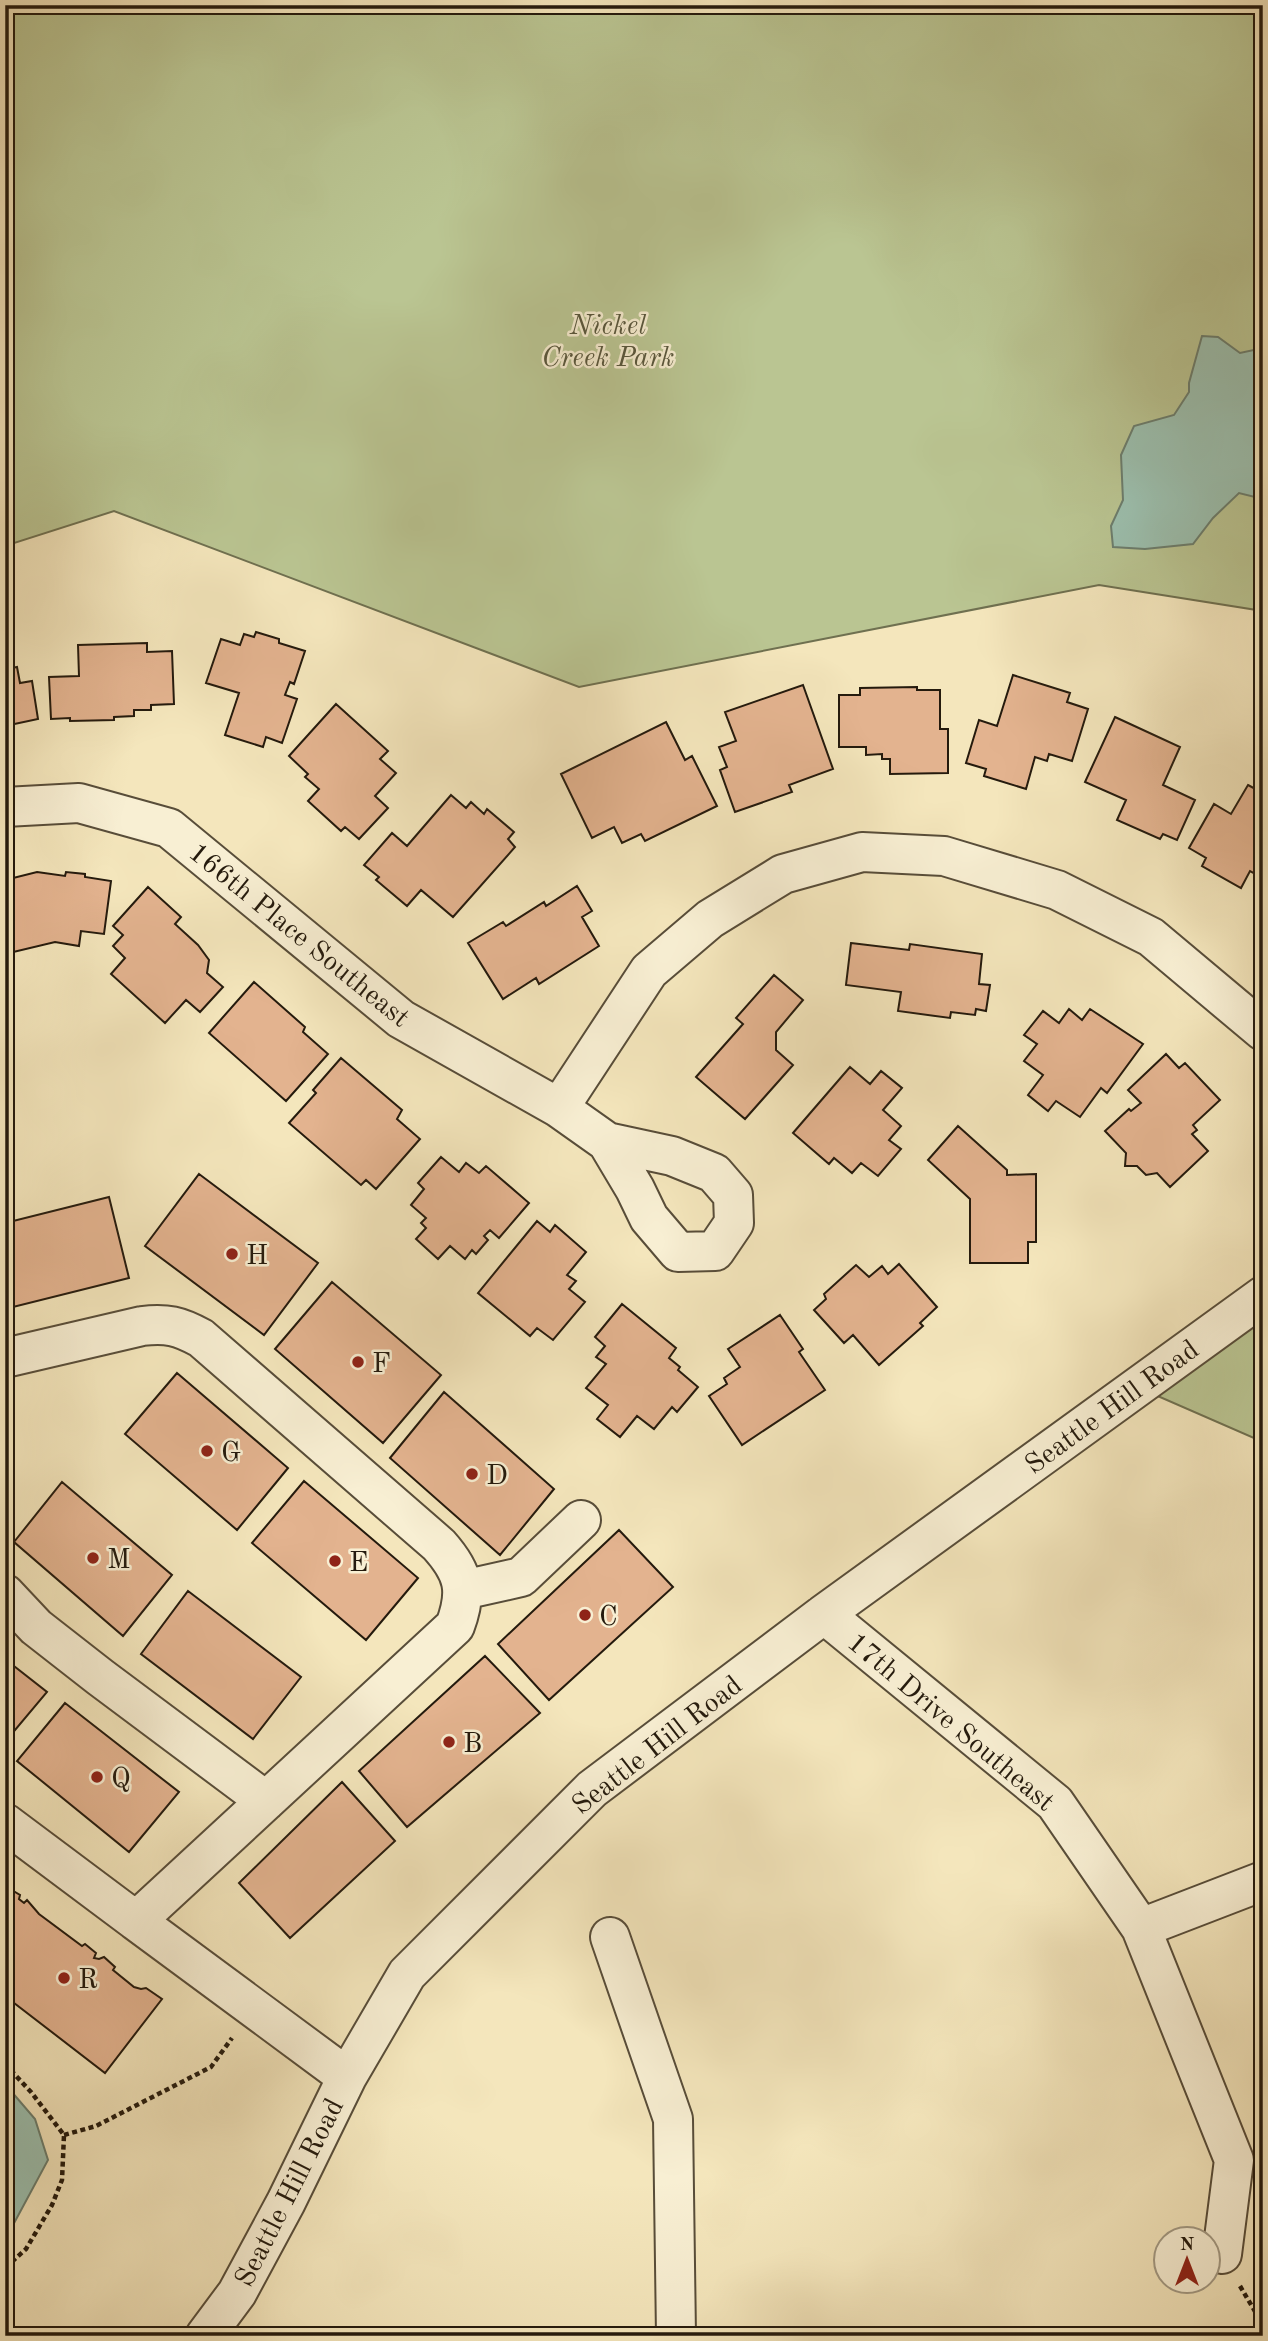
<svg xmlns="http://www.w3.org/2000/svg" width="1268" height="2341" font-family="'Old Standard TT',serif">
<rect width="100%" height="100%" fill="#f4e6bc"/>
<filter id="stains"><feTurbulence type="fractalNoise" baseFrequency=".00286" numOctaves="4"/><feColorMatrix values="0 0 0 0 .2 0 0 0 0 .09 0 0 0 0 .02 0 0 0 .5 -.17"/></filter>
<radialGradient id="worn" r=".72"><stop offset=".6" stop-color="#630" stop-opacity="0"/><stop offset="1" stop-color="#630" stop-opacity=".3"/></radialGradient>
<path fill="#bac592" stroke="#6f7050" stroke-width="2" d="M5,5H1263V611L1099,585L579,687L114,511L5,546Z
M1263,1296V1442L1137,1387Z"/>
<path fill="#9cc0af" stroke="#6c7e6e" stroke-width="2" d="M1202,336L1218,337L1240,353L1263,348V499L1239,493L1213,518L1193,544L1145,549L1113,547L1111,526L1123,500L1121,455L1134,426L1174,415L1189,392V383Z
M5,2084L35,2119L48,2160L5,2240Z"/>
<path fill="#e3b38f" stroke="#241a0d" stroke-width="2" d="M256,632L279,639V643L305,651L294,684L290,682L285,695L297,699L282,743L266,737L263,747L225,735L239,693L206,683L221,639L240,645L244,634L254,637Z
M8,639L12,668L17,667L20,683L32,681L38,719L5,726V640Z
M147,643V652L172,651L174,704L151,705V710H134V716L114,717V720L70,721V718L51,719L49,677L79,676L78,645Z
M1013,675L1070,693L1067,702L1088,709L1072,761L1049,754L1047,761L1035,757L1026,789L984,776L986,769L966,763L979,720L997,726Z
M803,685L833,769L789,785L792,792L735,812L720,770L727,767L719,747L736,741L725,712Z
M917,687V690H940V729H948V773L890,774V759H882V754L866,755V747H839V695H860V688Z
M336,704L388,751L380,759L396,773L375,796L388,808L359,839L345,827L341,831L308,801L319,789L305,777L308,774L289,756Z
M1115,717L1180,747L1163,785L1195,800L1177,840L1163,834L1160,839L1117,820L1126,800L1085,782Z
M666,722L685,760L692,756L717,806L645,841L641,834L622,843L614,827L592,838L561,774Z
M1248,785L1263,793V878L1250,871L1241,888L1202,866L1206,858L1189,848L1214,804L1231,814Z
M451,795L466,808L471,802L484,814L487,809L514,832L508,839L515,847L453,917L421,890L407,906L376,880L379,877L364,865L392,833L407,846Z
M37,872L65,876L66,872L85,874V877L111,881L104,934L81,931L79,946L55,942L5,954V880Z
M577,886L592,911L582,917L599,946L539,984L536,978L503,999L468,943L503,922L506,926L544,902L546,906Z
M148,887L181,917L175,924L198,945L209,960L207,973L223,987L200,1012L186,1000L165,1023L111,974L125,958L113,946L123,935L113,926Z
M851,943L909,950L910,944L982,954L979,984L990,985L986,1011L976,1009L975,1015L951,1012L950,1018L898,1011L901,992L846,985Z
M774,975L803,1000L776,1032V1050L793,1065L745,1119L696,1077L743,1024L736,1018Z
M254,982L305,1027L303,1032L328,1054L286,1101L209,1033Z
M1069,1009L1082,1020L1090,1009L1143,1044L1107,1093L1101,1088L1080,1117L1056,1101L1048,1111L1028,1095L1043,1075L1024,1061L1037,1044L1024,1035L1043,1011L1059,1023Z
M1166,1054L1179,1068L1185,1063L1220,1100L1193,1125L1197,1130L1192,1134L1208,1151L1170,1187L1157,1173L1146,1175L1137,1166H1125L1126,1153L1105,1131L1129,1109L1131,1111L1141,1103L1128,1090Z
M341,1058L402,1110L397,1119L420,1139L376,1189L366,1180L361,1185L289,1123L316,1093L313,1090Z
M850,1067L870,1084L881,1071L902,1088L883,1110L901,1126L889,1140L901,1149L878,1176L861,1163L852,1173L834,1158L829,1164L793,1133Z
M958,1126L1007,1170V1175L1036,1174V1242H1028V1263H970V1199L928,1160Z
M441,1157L459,1172L466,1163L479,1173L486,1166L529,1203L499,1238L490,1230L484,1236L488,1240L476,1254L472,1250L465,1259L450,1246L438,1259L416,1239L426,1228L421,1223L426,1218L411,1205L424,1189L418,1183Z
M199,1174L318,1263L264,1335L145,1246Z
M109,1197L129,1278L5,1309V1223Z
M537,1221L550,1232L555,1225L586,1252L567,1275L576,1281L569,1289L585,1302L553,1340L537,1328L530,1336L478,1293Z
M899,1264L937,1307L920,1323L923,1326L879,1365L853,1335L844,1343L814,1310L826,1299L824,1294L856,1265L869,1277L882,1266L888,1274Z
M332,1282L441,1375L383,1443L275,1349Z
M622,1304L676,1348L669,1358L680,1367L678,1370L698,1387L677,1412L672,1407L654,1429L637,1416L620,1437L597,1419L608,1405L586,1388L606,1364L596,1357L605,1346L595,1337Z
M780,1315L803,1349L799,1352L825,1390L742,1445L709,1396L727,1384L724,1378L740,1367L728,1349Z
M177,1373L288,1468L237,1530L125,1434Z
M444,1392L554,1489L500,1555L390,1458Z
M304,1481L418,1578L366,1640L252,1543Z
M62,1482L172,1575L123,1636L14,1542Z
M619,1530L673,1587L549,1700L498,1644Z
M188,1591L301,1677L253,1739L141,1654Z
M485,1656L540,1713L407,1827L359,1771Z
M5,1659L47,1692L5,1742Z
M65,1703L179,1792L129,1852L17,1761Z
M342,1782L395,1841L290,1938L239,1883Z
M5,1886L20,1895L19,1899L24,1903L27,1900L39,1914L82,1946L85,1944L96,1953L94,1958L99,1959L104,1957L115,1967L113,1970L134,1987L141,1989L146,1988L162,1999L105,2073L5,1996Z"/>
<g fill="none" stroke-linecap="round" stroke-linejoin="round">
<g stroke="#584d39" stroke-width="42">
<path id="minor" d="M5,807L79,803L169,828L401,1019L559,1108L607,1142L635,1189L649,1218L678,1252L715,1251L734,1223L733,1195L714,1173L672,1156L607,1142
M559,1108L649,971L710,919L783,874L862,852L944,856L1057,890L1151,937L1263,1031
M5,1358L142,1326C167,1323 179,1326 201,1338L439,1545C464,1573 468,1591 455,1626L136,1921L347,2077
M463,1590L521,1577L581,1520
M5,1594L36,1627L100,1677L266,1801
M824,1614L1055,1803L1141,1928L1234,2160L1222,2254
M5,1823L136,1921
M1141,1928L1263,1881
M610,1937L673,2119L676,2336
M205,2336L237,2293L286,2202L347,2077L407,1974L592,1789L824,1614L1263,1296"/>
</g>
<path stroke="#241a0d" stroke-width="4.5" stroke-dasharray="5 3.5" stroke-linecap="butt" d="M5,2064L31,2092L64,2135L62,2180L52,2205L26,2249L5,2268
M64,2135L96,2126L211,2067L232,2038
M1240,2286L1263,2325"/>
<use href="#minor" stroke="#f8efd3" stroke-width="38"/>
</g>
<g fill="#8f2418" stroke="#f8efd3" stroke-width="2.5">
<circle cx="232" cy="1254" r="7"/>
<circle cx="358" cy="1362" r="7"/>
<circle cx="207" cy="1451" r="7"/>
<circle cx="472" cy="1474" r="7"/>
<circle cx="93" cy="1558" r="7"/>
<circle cx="335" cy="1561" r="7"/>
<circle cx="585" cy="1615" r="7"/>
<circle cx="449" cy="1742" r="7"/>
<circle cx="97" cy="1777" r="7"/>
<circle cx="64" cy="1978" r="7"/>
</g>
<g text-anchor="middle" stroke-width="5" stroke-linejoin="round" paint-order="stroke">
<g font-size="28" font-style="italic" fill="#58563c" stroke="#f8efd3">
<text x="608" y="334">Nickel<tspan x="608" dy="32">Creek Park</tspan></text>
</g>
<g font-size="28" fill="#241a0d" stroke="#f8efd3">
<text transform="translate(300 934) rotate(39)" y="10">166th Place Southeast</text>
<text transform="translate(1111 1406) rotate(-36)" y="10">Seattle Hill Road</text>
<text transform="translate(952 1721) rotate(40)" y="10">17th Drive Southeast</text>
<text transform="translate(656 1744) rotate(-38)" y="10">Seattle Hill Road</text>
<text transform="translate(288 2192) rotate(-63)" y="10">Seattle Hill Road</text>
</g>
<g font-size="28" fill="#241a0d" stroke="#f8efd3" text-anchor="start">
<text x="246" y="1264">H</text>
<text x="372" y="1372">F</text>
<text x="221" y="1461">G</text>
<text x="486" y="1484">D</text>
<text x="107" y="1568">M</text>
<text x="349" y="1571">E</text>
<text x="599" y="1625">C</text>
<text x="463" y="1752">B</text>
<text x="111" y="1787">Q</text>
<text x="78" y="1988">R</text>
</g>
</g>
<rect width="1268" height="2341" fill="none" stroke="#f4e6bc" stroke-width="28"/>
<rect x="7" y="7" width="1254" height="2327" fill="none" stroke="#241a0d" stroke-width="3.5"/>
<rect x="14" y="14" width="1240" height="2313" fill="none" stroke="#241a0d" stroke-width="2"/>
<g transform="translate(1187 2260)"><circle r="33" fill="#f8efd3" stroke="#a39a84" stroke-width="2"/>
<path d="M0-5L12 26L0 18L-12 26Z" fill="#8f2418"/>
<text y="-10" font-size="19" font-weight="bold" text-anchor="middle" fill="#241a0d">N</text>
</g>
<rect width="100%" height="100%" filter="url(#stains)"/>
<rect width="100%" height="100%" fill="url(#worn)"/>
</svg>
